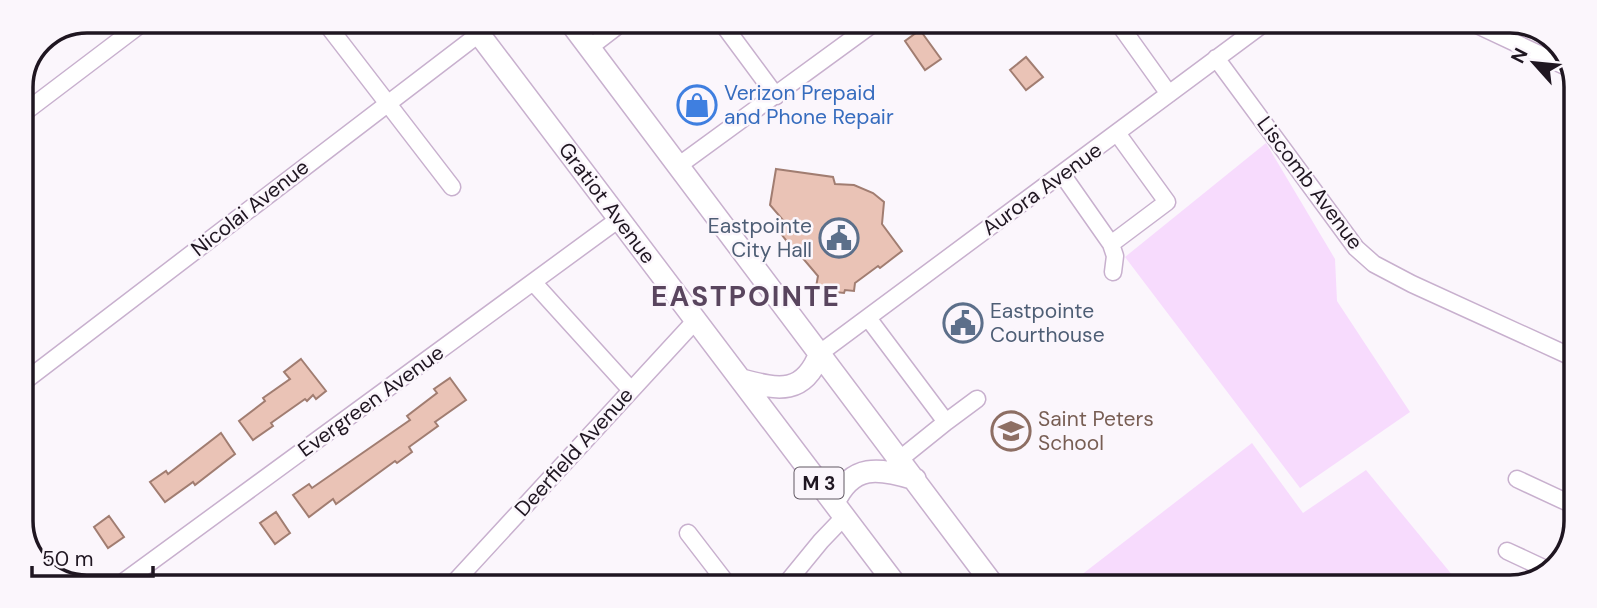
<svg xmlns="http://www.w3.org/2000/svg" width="1597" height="608" font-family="'DM Sans',sans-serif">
<rect width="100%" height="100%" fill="#fbf6fc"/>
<path fill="#f7dbfd" d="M1266,143L1335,259L1337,301L1410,412L1300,488L1125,257Z
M1252,443L1303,513L1366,470L1458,582L1451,587L1067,586Z"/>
<path fill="#eac3b6" stroke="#a17d71" stroke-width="2" d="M920,30L941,59L925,70L905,41Z
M1026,57L1043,77L1026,90L1010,70Z
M776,169L833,177L835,184L854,185L873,193L884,202L882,224L902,251L880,268L878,266L855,283L854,291L845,290L844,293L825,291L826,287H816L818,276L801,256L799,257L775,226L783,220L770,205Z
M301,359L326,391L316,399L313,395L307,401L305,399L271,423L273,426L253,440L239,421L265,401L263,398L290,379L284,372Z
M450,378L466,400L435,422L438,426L409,447L412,452L397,463L395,461L336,504L333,499L309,517L293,495L309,484L312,488L410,420L407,416L437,393L434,389Z
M221,433L235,454L195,485L193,482L165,502L150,482L166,471L168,474Z
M276,512L290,533L275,544L260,523Z
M109,516L124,537L108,548L94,527Z"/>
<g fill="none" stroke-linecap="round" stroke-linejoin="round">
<g stroke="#c8b0ce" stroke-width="19">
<path id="minor" d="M325,22L452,187
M722,23L776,96
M1119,24L1169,94
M1477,25L1571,69
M589,48L615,28L619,22
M1216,58L1356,248L1374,264L1412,284L1574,358
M21,115L145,21
M678,166L874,23
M1062,174L1111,244L1115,256L1113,272
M1111,244L1167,202L1117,133
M533,282L631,390
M868,318L946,422L900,459
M820,353L1263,24
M21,384L479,34
M946,422L977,399
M1517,479L1573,505
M688,533L728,585
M1507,551L1550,571
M122,583L619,219
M453,584L696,320
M785,585L821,541L844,517"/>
</g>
<g stroke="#c8b0ce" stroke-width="24">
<path id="major" d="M470,22L896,585
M570,22L994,586
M742,380C779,390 804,395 820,353
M834,503C852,463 879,468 915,479"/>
</g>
<use href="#minor" stroke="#fff" stroke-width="16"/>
<use href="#major" stroke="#fff" stroke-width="21"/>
</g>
<defs>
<g id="shop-ring" transform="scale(2.0125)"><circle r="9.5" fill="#fbf6fc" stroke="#3f7fe0" stroke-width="1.5"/><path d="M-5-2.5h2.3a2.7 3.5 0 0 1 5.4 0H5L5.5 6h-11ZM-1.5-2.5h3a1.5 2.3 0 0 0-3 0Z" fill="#3f7fe0"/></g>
<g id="civic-ring" transform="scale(2.0125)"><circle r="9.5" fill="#fbf6fc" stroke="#5c6f8a" stroke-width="1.5"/><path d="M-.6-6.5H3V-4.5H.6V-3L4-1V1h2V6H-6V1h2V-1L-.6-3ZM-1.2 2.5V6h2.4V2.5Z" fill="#5c6f8a"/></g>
<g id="school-ring" transform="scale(2.0125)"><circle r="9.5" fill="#fbf6fc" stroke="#8d6e63" stroke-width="1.5"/><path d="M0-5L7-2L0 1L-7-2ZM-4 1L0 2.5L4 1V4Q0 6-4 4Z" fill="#8d6e63"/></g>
</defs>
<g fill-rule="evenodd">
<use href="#shop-ring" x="697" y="105"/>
<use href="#civic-ring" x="839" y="238"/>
<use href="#civic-ring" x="963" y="323"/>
<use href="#school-ring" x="1011" y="431"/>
</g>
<g text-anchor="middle" stroke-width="5" stroke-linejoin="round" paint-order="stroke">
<rect fill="#fbf6fc" stroke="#615963" stroke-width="2" x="794.5" y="467.5" width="49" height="31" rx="5"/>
<g font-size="19" font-weight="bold" fill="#1f1621">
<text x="819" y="490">M 3</text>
</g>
<g font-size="21" fill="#366cbe" stroke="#fbf6fc" text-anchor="start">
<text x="724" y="100">Verizon Prepaid<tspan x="724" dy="24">and Phone Repair</tspan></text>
</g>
<g font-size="21" fill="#1f1621" stroke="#fbf6fc">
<text transform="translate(1310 183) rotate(53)" y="7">Liscomb Avenue</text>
<text transform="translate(1042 189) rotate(-36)" y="7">Aurora Avenue</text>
<text transform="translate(607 203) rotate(53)" y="7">Gratiot Avenue</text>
<text transform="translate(250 208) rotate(-38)" y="7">Nicolai Avenue</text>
<text transform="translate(371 401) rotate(-36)" y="7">Evergreen Avenue</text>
<text transform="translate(574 452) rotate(-48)" y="7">Deerfield Avenue</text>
</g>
<g font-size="21" fill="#4e5e75" stroke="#fbf6fc" text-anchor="end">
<text x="812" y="233">Eastpointe<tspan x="812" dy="24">City Hall</tspan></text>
<text x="990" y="318" text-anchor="start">Eastpointe<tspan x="990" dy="24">Courthouse</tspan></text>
</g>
<g font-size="21" fill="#785e54" stroke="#fbf6fc" text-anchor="start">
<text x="1038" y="426">Saint Peters<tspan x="1038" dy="24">School</tspan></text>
</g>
<g font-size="28" font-weight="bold" letter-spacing="2" fill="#59455e" stroke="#fbf6fc">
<text x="746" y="306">EASTPOINTE</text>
</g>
</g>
<path d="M0 0H1597V608H0ZM87 33H1510A54 54 0 0 1 1564 87V521A54 54 0 0 1 1510 575H87A54 54 0 0 1 33 521V87A54 54 0 0 1 87 33Z" fill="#fbf6fc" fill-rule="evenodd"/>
<path fill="none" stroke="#1f1621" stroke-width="3.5" d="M87 33H1510A54 54 0 0 1 1564 87V521A54 54 0 0 1 1510 575H87A54 54 0 0 1 33 521V87A54 54 0 0 1 87 33Z"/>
<g transform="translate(1534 63) rotate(297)" stroke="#fbf6fc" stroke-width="5" paint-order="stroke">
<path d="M0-5L12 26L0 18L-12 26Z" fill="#1f1621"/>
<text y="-10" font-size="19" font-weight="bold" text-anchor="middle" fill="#1f1621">N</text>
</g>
<path d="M32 566v10h121v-10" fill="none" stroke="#1f1621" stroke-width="3.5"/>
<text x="42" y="566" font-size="21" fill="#1f1621" stroke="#fbf6fc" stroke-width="5" paint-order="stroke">50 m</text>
</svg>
